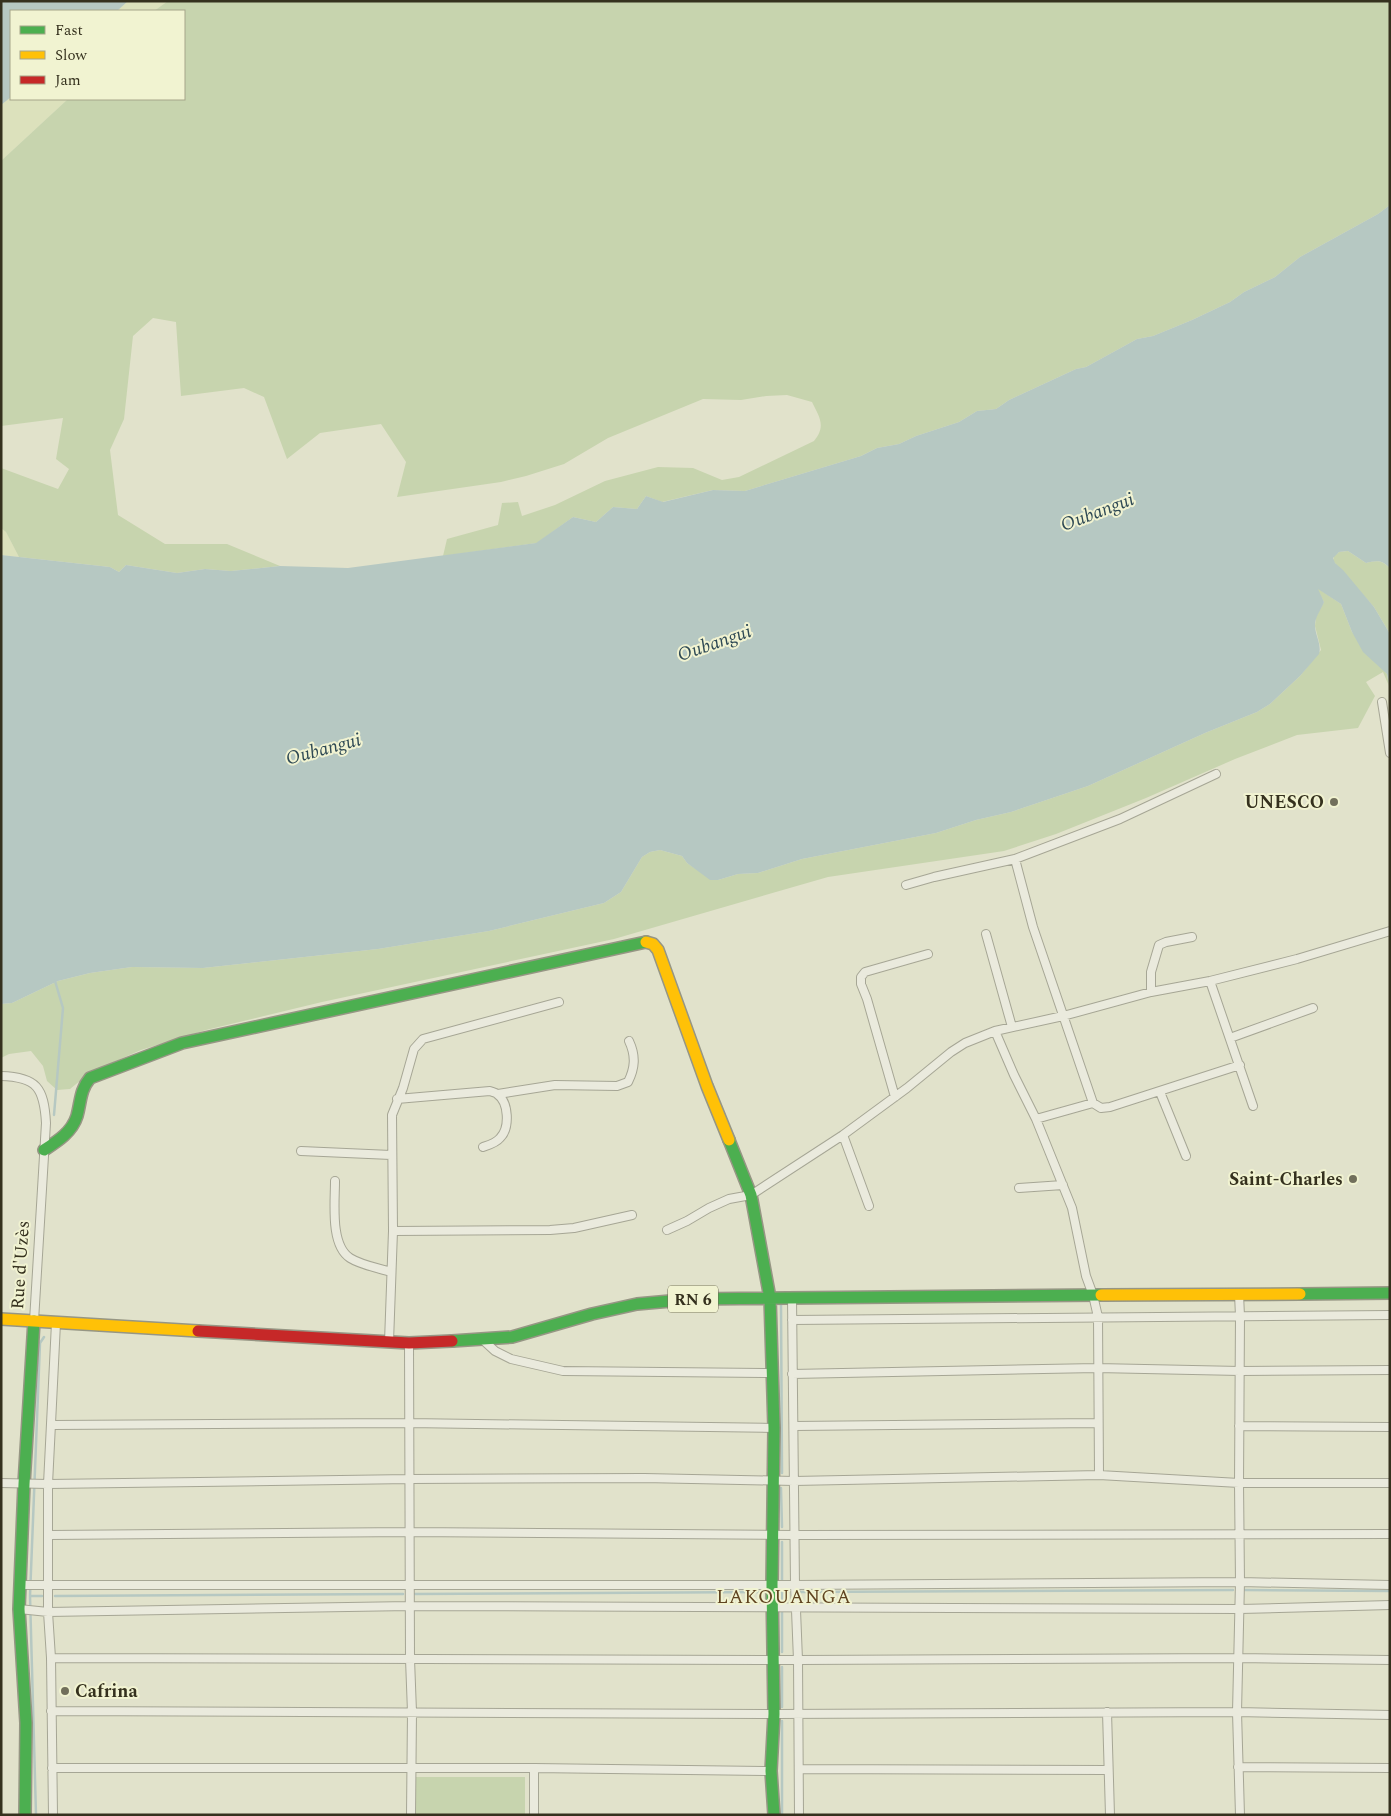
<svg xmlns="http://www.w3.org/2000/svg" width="1391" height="1816" font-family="Spectral,serif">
<rect width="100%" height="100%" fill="#e1e2cb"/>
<path fill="#dce1bc" d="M128,1H168L154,11H117Z
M11,97V99H68L1,161V105Z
M1,528L6,532L19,557L1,555Z"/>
<path fill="#c7d4ae" d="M168,1H1390V205L1378,214L1300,257L1275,277L1244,292L1230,302L1192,320L1153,336L1137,339L1086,367L1076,369L1009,400L996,409L977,411L959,422L916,436L899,444L877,448L861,456L745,491L713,490L662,502L646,496L637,509L613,507L596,522L573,517L537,543L443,556L447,539L498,525L502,503L518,502L522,516L555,505L605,481L658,467L693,468L722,480L739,477L814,441C826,426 820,418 812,402L787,395L766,396L741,400L703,399L608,438L564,464L526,476L501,482L397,497L406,462L381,424L320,433L287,459L264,397L244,388L181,396L176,322L153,318L133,336L124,419L110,450L118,515L165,544H227L280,566L231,571L205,569L177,573L126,565L119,572L110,567L19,557L6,532L1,528V468L58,489L69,469L56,459L63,418L1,426V161L68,99H184V11H154Z
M1348,551L1366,563C1376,560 1382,560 1390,568V634L1374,607L1333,561L1334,556L1339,552Z
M1316,587L1341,604L1352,632L1387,674L1389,686L1383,672L1366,682L1375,696L1358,728L1297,735L1235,759L1146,798L1056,834L1004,851L828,877L614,939L322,1002L206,1030L141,1050L91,1072L70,1089L57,1090L47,1081L43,1066L31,1051L9,1054L1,1058V1004L12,1003L58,981L90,973L132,967L203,968L378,949L489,931L604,903L621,892L642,857L650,852L660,850L682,856L687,863L696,869L718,880L738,874L758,873L802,859L936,833L976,820L1011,812L1088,786L1205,733L1257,712L1270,704L1300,676L1321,650L1315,626L1316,617L1324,602Z
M415,1777H525V1815H415Z"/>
<path fill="#b6c8c2" d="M1,1H128L117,11H11V97L1,105Z
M1390,205V568C1382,560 1377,560 1366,563L1348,551L1339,552L1333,558L1335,563L1343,570L1374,607L1390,634V688L1387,674L1363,652L1352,632L1341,604L1318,589L1324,602C1321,610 1315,617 1315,625C1315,635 1322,645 1319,654L1300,676L1270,704L1257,712L1205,733L1088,786L1011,812L976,820L936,833L802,859L758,873L738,874L718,880H710L706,877L687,863L682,856L660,850L650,852L642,857L621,892L604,903L489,931L378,949L203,968L132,967L90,973L58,981L12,1003L1,1004V555L110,567L119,572L126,565L177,573L205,569L231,571L280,566L348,568L536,543L573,517L596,522L613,507L637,509L646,496L663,502L713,490L745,491L861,456L877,448L899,444L916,436L959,422L977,411L996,409L1009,400L1076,369L1086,367L1137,339L1153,336L1192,320L1230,302L1244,292L1275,277L1300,257L1378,214Z"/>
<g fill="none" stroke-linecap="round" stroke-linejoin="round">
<path stroke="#b6c8c2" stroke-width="2.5" d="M54,1115L63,1008L55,981
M781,1304L782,1473
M781,1488L782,1527
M782,1583V1542
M1244,1590L1390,1591
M777,1592H788
M801,1592L1233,1590
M415,1594L768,1592
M31,1596H42
M55,1596L403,1594
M782,1602V1586
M782,1612V1652
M782,1667V1707
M782,1721V1815
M36,1815L30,1596L40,1343L44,1337"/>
<g stroke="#a6a695" stroke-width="10">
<path id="street" d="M1382,702L1390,753
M1015,859L1033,927L1093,1103L1036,1119
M906,885L934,877L1015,859L1120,819L1216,774
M986,934L1012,1027
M1210,981L1253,1106
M1151,992V972L1159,945L1166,942L1192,937
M995,1031L1014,1075L1036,1119L1072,1208L1086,1276L1093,1295L1098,1317L1099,1475
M1230,1038L1313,1008
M1,1076C37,1077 44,1088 46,1123L34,1321
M1160,1092L1186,1156
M498,1094L555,1085L617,1086L628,1082C635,1068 636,1056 629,1041
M895,1097L867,999L861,984V977L865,972L928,954
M397,1099L490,1091C492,1092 495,1092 497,1094C509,1102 510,1128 500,1138C496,1143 489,1145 483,1147
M1093,1103L1101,1108L1110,1107L1240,1065
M843,1135L869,1206
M301,1151L391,1155
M335,1181C335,1203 330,1245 350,1258C361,1265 378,1268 391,1272
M1019,1188L1063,1185
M667,1230L687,1221L709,1208L729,1199L751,1195L843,1135L907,1088L951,1052L965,1043L995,1031L1063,1016L1151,992L1210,981L1297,959L1390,931
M393,1231L550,1230L574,1228L632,1215
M1239,1294L1240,1316L1239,1483L1240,1582L1237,1712L1240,1815
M792,1298L795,1585L798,1660L799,1815
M792,1320L1390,1315
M483,1340L495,1351L511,1359L563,1371L772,1373
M389,1342L393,1231L392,1115L403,1088L414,1049L423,1039L559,1002
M409,1343L410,1659L412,1712L411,1815
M792,1374L1097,1368L1240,1371L1390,1370
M52,1425L409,1423L774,1428
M794,1426L1098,1423
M1239,1426L1390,1427
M1,1483L48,1484L410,1479L644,1478L794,1481L1099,1475L1239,1483H1390
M49,1535L409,1532L795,1535L1390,1534
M21,1585H795L1240,1582L1390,1585
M19,1609L48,1612L410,1606L1240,1609L1390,1605
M51,1658L798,1660L1238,1658L1390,1660
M51,1711L774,1714L1237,1712L1390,1715
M1107,1712L1110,1815
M1238,1767L1390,1768
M52,1768H534L771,1771
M799,1769L1108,1770
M53,1815L51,1658L48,1612V1484L56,1323
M534,1815V1768"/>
</g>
<g stroke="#969684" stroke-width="14">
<path id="fast" d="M729,1140L751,1195L770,1298L774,1428L772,1585L774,1714L771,1771L774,1815
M44,1150C58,1141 72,1132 77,1116C81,1101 80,1090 90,1078L182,1043L646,942
M1300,1294L1390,1293
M452,1341L512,1337L592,1314L637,1304L693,1299L1101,1295
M25,1815L26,1723L19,1609L24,1484L34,1321"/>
</g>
<g stroke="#969684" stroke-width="14">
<path id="slow" d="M646,942L653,944L658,950L707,1086L729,1140
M1101,1295L1300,1294
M1,1319L198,1331"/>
</g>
<g stroke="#969684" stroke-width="14">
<path id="jam" d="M198,1331L409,1343L452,1341"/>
</g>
<use href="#street" stroke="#eaeadd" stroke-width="8"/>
<use href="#fast" stroke="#4caf50" stroke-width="11"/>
<use href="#slow" stroke="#ffc107" stroke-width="11"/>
<use href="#jam" stroke="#c62828" stroke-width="11"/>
</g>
<g fill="#716f5b" stroke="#f1f3d1" stroke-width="2">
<circle cx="1334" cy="802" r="5"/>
<circle cx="1353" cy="1179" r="5"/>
<circle cx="65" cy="1691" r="5"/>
</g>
<g text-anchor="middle" stroke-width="4" stroke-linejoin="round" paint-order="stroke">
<rect fill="#f1f3d1" stroke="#6d6b54" stroke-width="1" x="668" y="1285.5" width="50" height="27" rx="4"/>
<g font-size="16" font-weight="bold" fill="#35311e">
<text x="693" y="1305">RN 6</text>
</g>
<g font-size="18" font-weight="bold" fill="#35311e" stroke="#f1f3d1" text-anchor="end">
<text x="1324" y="808">UNESCO</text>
<text x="1343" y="1185">Saint-Charles</text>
<text x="75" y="1697" text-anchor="start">Cafrina</text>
</g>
<g font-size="18" fill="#35311e" stroke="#f1f3d1">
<text transform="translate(20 1265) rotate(-86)" y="6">Rue d'Uzès</text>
</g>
<g font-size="19" font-style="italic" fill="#2e4954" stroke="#f1f3d1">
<text transform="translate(1097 511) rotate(-21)" y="7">Oubangui</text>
<text transform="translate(714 642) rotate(-19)" y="7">Oubangui</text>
<text transform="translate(323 748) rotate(-15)" y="7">Oubangui</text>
</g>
<g font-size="19" letter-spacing="1" fill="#5f431f" stroke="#f1f3d1">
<text x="784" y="1603">LAKOUANGA</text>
</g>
</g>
<rect width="1391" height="1816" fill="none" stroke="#35311e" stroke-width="5"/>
<rect x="10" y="10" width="175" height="90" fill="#f1f3d1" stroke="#a6a589"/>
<rect x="20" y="26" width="25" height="8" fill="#4caf50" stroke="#a6a589"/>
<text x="55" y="35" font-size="15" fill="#35311e">Fast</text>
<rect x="20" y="51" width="25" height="8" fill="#ffc107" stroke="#a6a589"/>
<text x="55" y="60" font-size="15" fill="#35311e">Slow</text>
<rect x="20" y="76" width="25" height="8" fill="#c62828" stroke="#a6a589"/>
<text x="55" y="85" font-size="15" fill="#35311e">Jam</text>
</svg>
